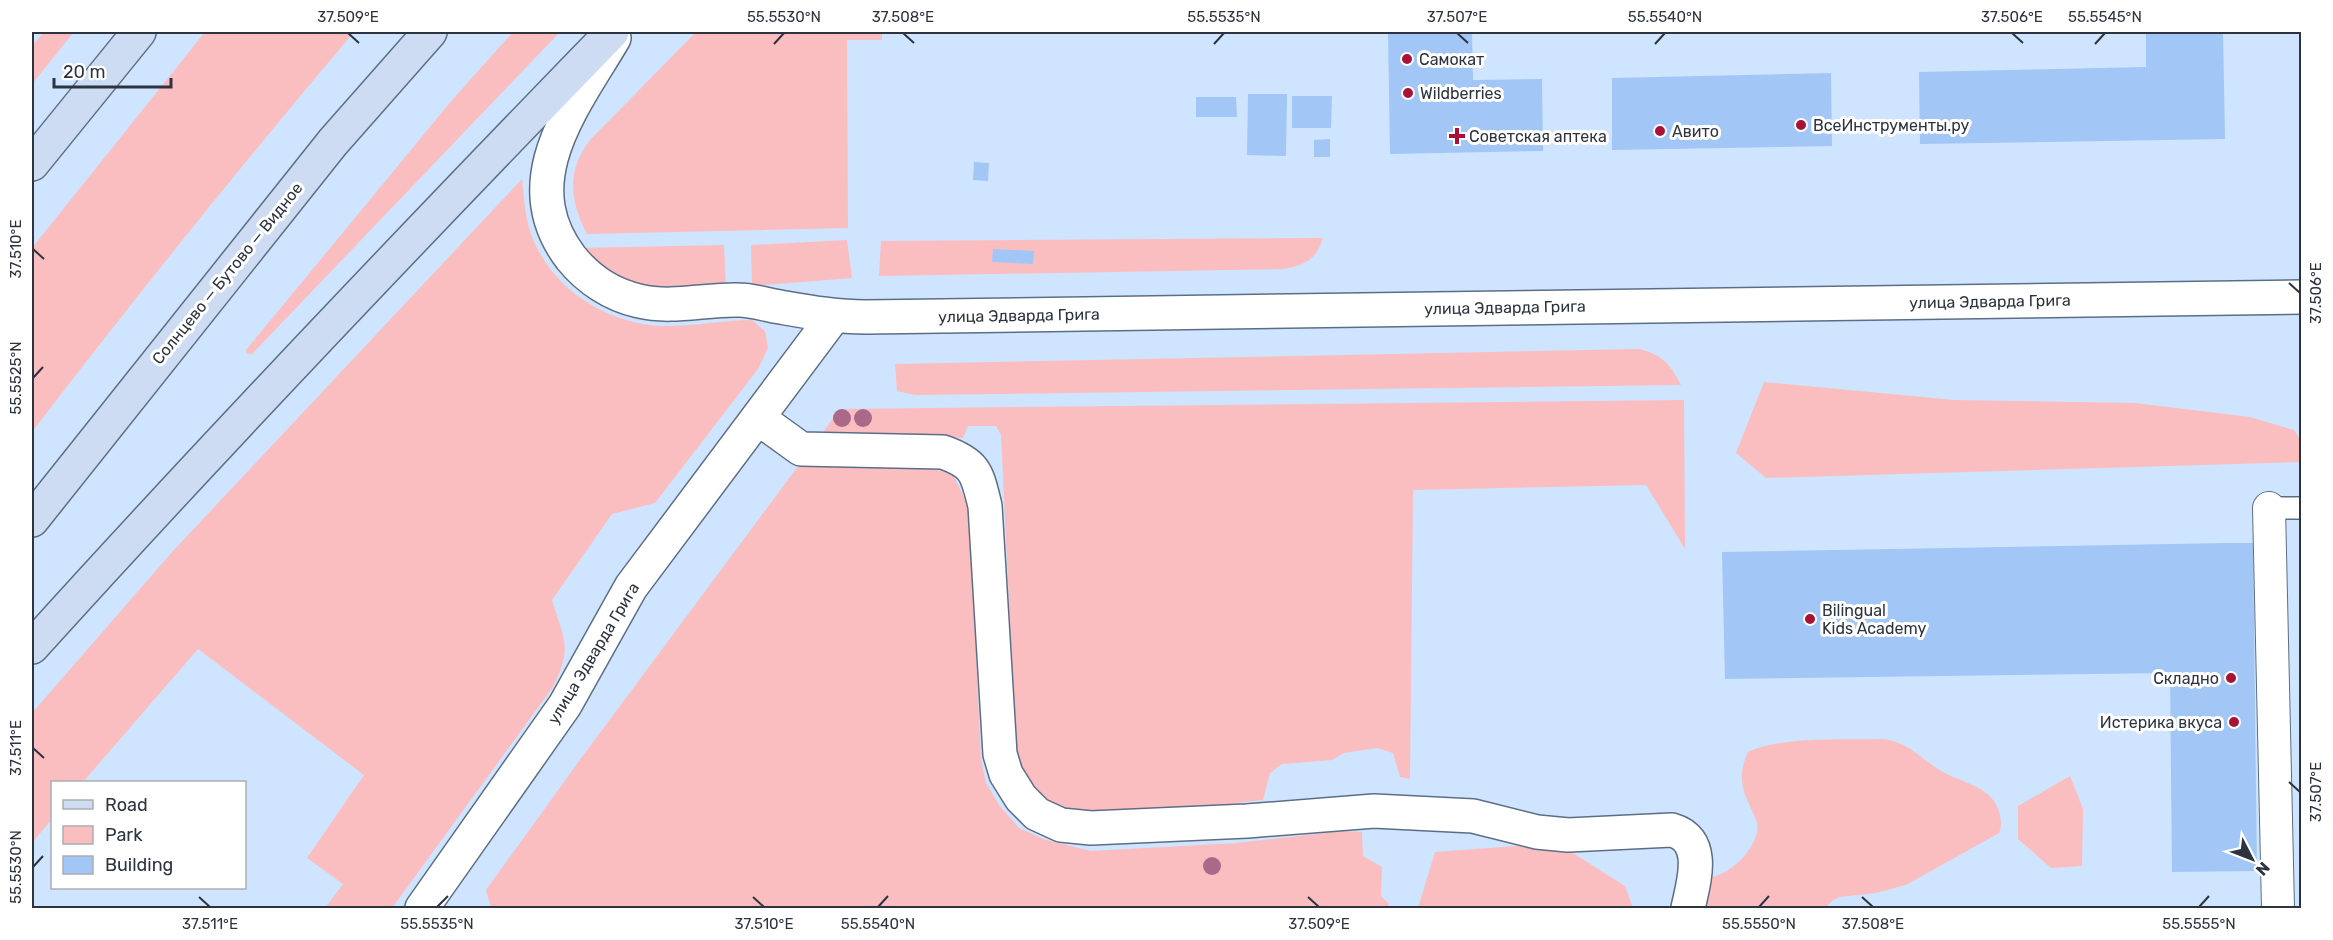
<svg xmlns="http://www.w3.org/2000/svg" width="2333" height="940" font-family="Rubik,sans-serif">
<rect width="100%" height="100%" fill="#cfe4ff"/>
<path fill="#fbbec0" d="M44,32H74L32,84V46Z
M205,32H354C244,162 136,296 32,432V248Z
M513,32H560L252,354H247L246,350L453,99Z
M696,32H882V40H847L848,228L587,234C570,201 566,171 590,140Z
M522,179C524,199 525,218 532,237C553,289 605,323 661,326C691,327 722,320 752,320L765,331L768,348L758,369L655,503L612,514L552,600C564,640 573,646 553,687L392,908H325L343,884L307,858L364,775L198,649L83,782H52V819L32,843V713L173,551Z
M1323,238C1317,259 1304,266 1283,269L879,276L881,241Z
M847,240L852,278L752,286L751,245Z
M724,245L726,288L644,289L609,274L578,248Z
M1639,349C1662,354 1671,365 1681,385L915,395L897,391L895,364Z
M1764,382L1954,400L2135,403L2250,417L2294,430L2301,441V462L1766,478L1736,453Z
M1684,400L1685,549L1646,485L1413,490L1410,779L1400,777L1393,753L1377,748L1344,753L1332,760L1282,764L1270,773L1263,800C1219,805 1175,810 1131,811C1104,812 1074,816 1050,803C1030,792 1021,770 1016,750L1001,435L996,426H968L963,438L822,434L839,409Z
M799,465C848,465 907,457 953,475L969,507L981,760L986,783L999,805L1019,828L1046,840L1091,851L1237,843L1342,831L1362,832L1363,856L1382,867L1381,896L1389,904L1388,908H491L486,890L582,757Z
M1883,739C1909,742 1922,760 1943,772C1965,784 1994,787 2000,815C2001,822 2002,826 1999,833L1906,885L1876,893L1839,897L1832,901L1825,908H1688L1693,879C1700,878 1709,878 1716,876C1734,871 1761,844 1757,823C1756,818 1752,811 1750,806C1740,786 1739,772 1748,752C1783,736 1844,740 1883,739Z
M2070,776L2083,809L2082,866L2051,868L2018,839V806Z
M1557,843L1625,886L1633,908H1418L1435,852Z"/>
<path fill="#a2c6f5" d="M1388,32H1472L1473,80L1542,79L1543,151L1390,154Z
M2146,32H2223L2225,139L1920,144L1919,72L2146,67Z
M1831,73L1832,146L1612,150V78Z
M1248,94H1287L1286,156L1247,155Z
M1292,96H1332L1331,128H1292Z
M1196,97H1236L1237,117H1196Z
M1330,139V157H1314V140Z
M974,162L989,163L988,181L973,180Z
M993,249L1034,251L1033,264L992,262Z
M2227,543H2253L2257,871L2172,872L2170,673L1725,679L1722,552Z"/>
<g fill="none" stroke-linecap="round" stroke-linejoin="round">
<g stroke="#5c6e86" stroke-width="24">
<path id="service" d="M2269,508H2302"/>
</g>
<g stroke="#5c6e86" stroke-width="34">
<path id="pedestrian" d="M2269,508L2278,908"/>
</g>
<g stroke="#5c6e86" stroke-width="36">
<path id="minor" d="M758,418L801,449L943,452C977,464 977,474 985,506L1000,754L1006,774L1021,798L1037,814L1061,825L1091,828L1247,821L1374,811L1473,816L1537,832L1568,835L1672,830C1707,840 1694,881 1688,908"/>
</g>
<g stroke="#5c6e86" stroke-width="36">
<path id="tertiary" d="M614,38C574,106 512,181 571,258C588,279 612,295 639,301C673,309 705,299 739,300C752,300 767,305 780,307C809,312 836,317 866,317L2302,297
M422,908L565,705L631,587L833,317"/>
</g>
<g stroke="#5c6e86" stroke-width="36">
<path id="secondary" d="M32,164L139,32
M32,520L333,142L430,32
M32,647C221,438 416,234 612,32"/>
</g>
<use href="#service" stroke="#fff" stroke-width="21"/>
<use href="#pedestrian" stroke="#fff" stroke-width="32"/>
<use href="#minor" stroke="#fff" stroke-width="33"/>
<use href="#tertiary" stroke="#fff" stroke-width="33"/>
<use href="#secondary" stroke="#cddcf2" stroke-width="33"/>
</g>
<g fill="#aa6989">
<circle cx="842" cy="418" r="9"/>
<circle cx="863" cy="418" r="9"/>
<circle cx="1212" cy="866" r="9"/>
</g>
<path fill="none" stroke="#2d343f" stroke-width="2" d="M348,33L359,43M903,33L914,43M1457,33L1468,43M2012,33L2023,43M774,44L784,33M1214,44L1224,33M1655,44L1665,33M2095,44L2105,33M33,249L44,259M2289,283L2300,293M33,378L43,367M33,748L44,758M2289,782L2300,792M33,867L43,856M199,897L210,907M753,897L764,907M1308,897L1319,907M1862,897L1873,907M437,907L448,896M878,907L888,896M1759,907L1769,896M2199,907L2209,896"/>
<g fill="#a91236" stroke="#fff" stroke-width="2">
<circle cx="1407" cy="59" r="6"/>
<circle cx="1408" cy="93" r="6"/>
<circle cx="1801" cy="125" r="6"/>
<circle cx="1660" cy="131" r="6"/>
<path d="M1454 127h6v6h6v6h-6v6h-6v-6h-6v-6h6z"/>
<circle cx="1810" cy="619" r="6"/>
<circle cx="2231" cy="678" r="6"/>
<circle cx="2234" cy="722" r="6"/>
</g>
<g text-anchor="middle" stroke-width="6" stroke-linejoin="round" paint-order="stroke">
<g font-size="16" fill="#2d343f" stroke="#fff" text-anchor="start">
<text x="1419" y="65">Самокат</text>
<text x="1420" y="99">Wildberries</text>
<text x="1813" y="131">ВсеИнструменты.ру</text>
<text x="1672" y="137">Авито</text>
<text x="1469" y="142">Советская аптека</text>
<text x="1822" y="616">Bilingual<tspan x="1822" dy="18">Kids Academy</tspan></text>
<text x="2219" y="684" text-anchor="end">Складно</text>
<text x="2222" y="728" text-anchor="end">Истерика вкуса</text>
</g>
<g font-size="16" fill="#2d343f" stroke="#fff">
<text transform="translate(227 273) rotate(-51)" y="6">Солнцево — Бутово — Видное</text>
<text transform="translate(1990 301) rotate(-1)" y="6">улица Эдварда Грига</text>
<text transform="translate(1505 307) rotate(-1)" y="6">улица Эдварда Грига</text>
<text transform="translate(1019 315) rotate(-1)" y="6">улица Эдварда Грига</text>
<text transform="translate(593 653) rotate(-59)" y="6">улица Эдварда Грига</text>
</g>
</g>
<rect width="2333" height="940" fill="none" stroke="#ffffff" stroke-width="66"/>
<rect x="51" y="781" width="195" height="108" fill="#ffffff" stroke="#abaeb2" stroke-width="1.5"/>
<rect x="63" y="800" width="30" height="9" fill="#cddcf2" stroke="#abaeb2" stroke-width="1.5"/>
<text x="105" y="811" font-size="18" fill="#2d343f">Road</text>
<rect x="63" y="826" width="30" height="18" fill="#fbbec0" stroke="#abaeb2" stroke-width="1.5"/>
<text x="105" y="841" font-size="18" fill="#2d343f">Park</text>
<rect x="63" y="856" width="30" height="18" fill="#a2c6f5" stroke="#abaeb2" stroke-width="1.5"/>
<text x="105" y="871" font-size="18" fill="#2d343f">Building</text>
<g transform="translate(2252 859) rotate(132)" stroke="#ffffff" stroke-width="4.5" paint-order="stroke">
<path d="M0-4.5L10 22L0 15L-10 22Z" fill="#2d343f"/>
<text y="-9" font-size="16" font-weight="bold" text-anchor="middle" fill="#2d343f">N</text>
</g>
<path d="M54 78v9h117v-9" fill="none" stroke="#2d343f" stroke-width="3"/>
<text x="63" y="78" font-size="18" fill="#2d343f" stroke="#ffffff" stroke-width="4.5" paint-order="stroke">20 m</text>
<rect x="33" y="33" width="2267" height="874" fill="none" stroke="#2d343f" stroke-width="2"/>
<g font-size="15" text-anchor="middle" fill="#2d343f">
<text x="348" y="22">37.509°E</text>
<text x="784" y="22">55.5530°N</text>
<text x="903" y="22">37.508°E</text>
<text x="1224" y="22">55.5535°N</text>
<text x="1457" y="22">37.507°E</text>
<text x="1665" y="22">55.5540°N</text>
<text x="2012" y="22">37.506°E</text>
<text x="2105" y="22">55.5545°N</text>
<text transform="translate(16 249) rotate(-90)" y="5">37.510°E</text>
<text transform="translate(2316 293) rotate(-90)" y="5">37.506°E</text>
<text transform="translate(16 378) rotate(-90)" y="5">55.5525°N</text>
<text transform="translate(16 748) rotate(-90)" y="5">37.511°E</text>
<text transform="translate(2316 792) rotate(-90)" y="5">37.507°E</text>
<text transform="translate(16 867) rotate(-90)" y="5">55.5530°N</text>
<text x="210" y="929">37.511°E</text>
<text x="437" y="929">55.5535°N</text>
<text x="764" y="929">37.510°E</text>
<text x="878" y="929">55.5540°N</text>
<text x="1319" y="929">37.509°E</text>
<text x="1759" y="929">55.5550°N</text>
<text x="1873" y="929">37.508°E</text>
<text x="2199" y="929">55.5555°N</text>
</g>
</svg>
